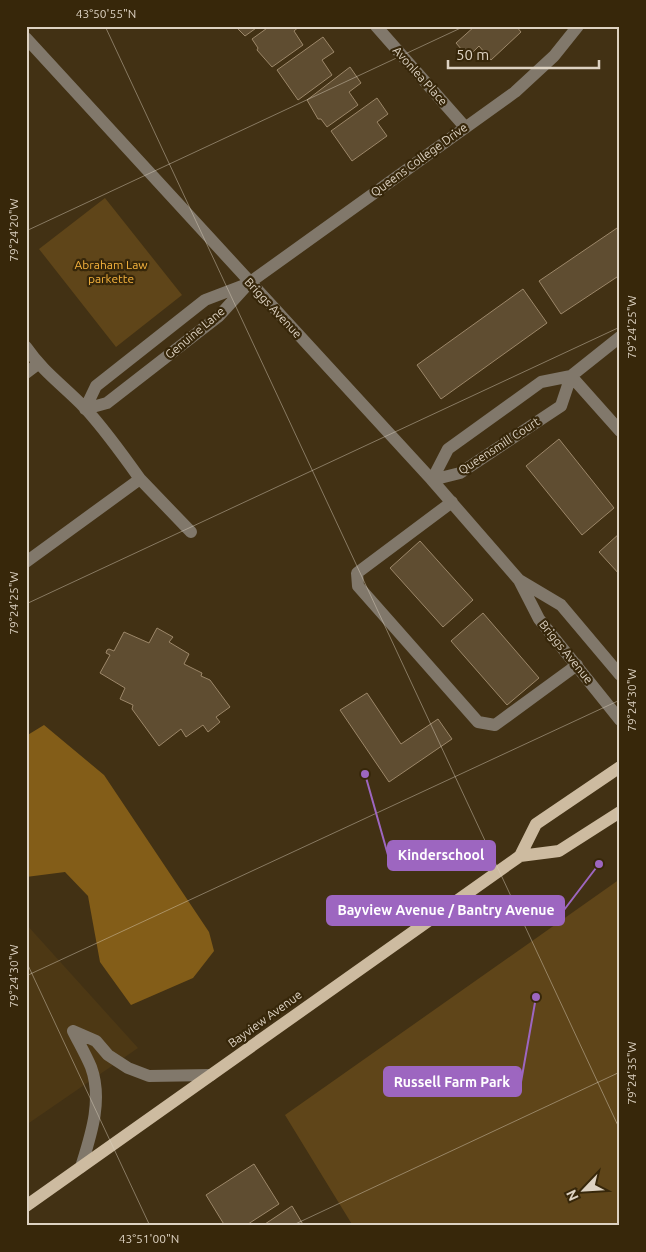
<svg xmlns="http://www.w3.org/2000/svg" width="646" height="1252" font-family="Ubuntu,sans-serif">
<rect width="100%" height="100%" fill="#423114"/>
<path fill="#4d3814" d="M26,924L138,1048L26,1125Z"/>
<path fill="#5f4519" d="M105,198L182,295L116,347L39,249Z
M620,879V1226H353L285,1115Z"/>
<path fill="#835d18" d="M44,725L104,775L209,932L214,951L193,978L131,1005L100,962L88,896L65,872L26,877V736Z"/>
<path fill="#5f4d31" stroke="#9c8769" d="M235,26H259L245,36Z
M270,26H300L294,31L303,45L272,67L257,50L258,48L252,39Z
M475,26H516L521,32L491,60L479,46L468,57L456,43Z
M323,37L334,52L322,60L332,75L298,100L277,70Z
M350,67L361,83L349,92L358,105L327,127L321,119H318L307,100Z
M377,98L388,114L377,122L387,136L352,161L331,131Z
M620,226V275L561,314L539,281Z
M523,289L547,323L441,399L417,365Z
M559,439L614,508L582,535L526,466Z
M620,533V575L599,552Z
M420,541L473,600L443,627L390,568Z
M483,613L539,678L507,705L451,641Z
M157,628L173,637L169,642L189,654L184,664L202,673L201,676L210,680L230,707L216,717L220,722L208,732L203,725L186,737L181,729L159,746L132,709L133,705L120,699L125,688L100,673L110,655L106,653L107,650L109,649L114,651L124,632L149,643Z
M367,693L401,744L438,719L452,739L389,782L340,710Z
M254,1164L279,1204L245,1226H225L206,1195Z
M292,1206L304,1226H262Z"/>
<g fill="none" stroke-linecap="round" stroke-linejoin="round">
<path stroke="#81786b" stroke-width="12" d="M376,26L465,127
M26,38L432,480L519,580L539,619L620,720
M26,347C44,373 64,386 85,408C106,431 123,455 140,479L26,562
M26,373L38,364
M571,376L620,431
M85,409L107,403L219,316L249,283L515,92L554,56L578,26
M85,409L96,386L205,300L247,284
M140,479L191,532
M432,480L448,449L541,382L571,376L620,337
M432,480L460,473L561,406L571,376
M452,502L357,573L358,586L478,722L495,725L577,665
M519,580L561,605L620,675
M73,1031L96,1041L108,1055L128,1068L149,1076L211,1075
M73,1031C79,1043 86,1055 91,1067C103,1100 91,1135 81,1167"/>
<path stroke="#cdbba0" stroke-width="12" d="M520,856L559,851L620,812
M26,1206L520,856L536,824L620,767"/>
</g>
<path fill="none" stroke="#ddd2c2" stroke-width="1" stroke-opacity="0.45" d="M105,26L620,1130M26,231L465,26M26,604L620,327M26,961L150,1226M26,976L620,700M291,1226L620,1072"/>
<g text-anchor="middle" stroke-width="4.5" stroke-linejoin="round" paint-order="stroke">
<g font-size="12" fill="#ddd2c2" stroke="#37270a">
<text transform="translate(420 76) rotate(48)" y="4">Avonlea Place</text>
<text transform="translate(419 160) rotate(-36)" y="4">Queens College Drive</text>
<text transform="translate(273 308) rotate(47)" y="4">Briggs Avenue</text>
<text transform="translate(195 333) rotate(-40)" y="4">Genuine Lane</text>
<text transform="translate(499 446) rotate(-33)" y="4">Queensmill Court</text>
<text transform="translate(566 652) rotate(51)" y="4">Briggs Avenue</text>
<text transform="translate(265 1019) rotate(-36)" y="4">Bayview Avenue</text>
</g>
<g font-size="12" fill="#f6b33d" stroke="#37270a">
<text x="111" y="269">Abraham Law<tspan x="111" dy="14">parkette</tspan></text>
</g>
</g>
<path fill="none" stroke="#9d66c0" stroke-width="2" d="M365 774L388 855M599 864L564 910M536 997L521 1082"/>
<g fill="#9d66c0" stroke="#37270a" stroke-width="2">
<circle cx="365" cy="774" r="5"/>
<circle cx="599" cy="864" r="5"/>
<circle cx="536" cy="997" r="5"/>
</g>
<g fill="#9d66c0" stroke="#9d66c0" stroke-width="2">
<rect x="388" y="841" width="107" height="29" rx="5"/>
<rect x="327" y="896" width="237" height="29" rx="5"/>
<rect x="384" y="1067" width="137" height="29" rx="5"/>
</g>
<g font-size="14" text-anchor="middle" font-weight="bold" fill="#fff">
<text x="441" y="860">Kinderschool</text>
<text x="446" y="915">Bayview Avenue / Bantry Avenue</text>
<text x="452" y="1087">Russell Farm Park</text>
</g>
<rect width="646" height="1252" fill="none" stroke="#37270a" stroke-width="55"/>
<g transform="translate(584 1190) rotate(245)" stroke="#37270a" stroke-width="4" paint-order="stroke">
<path d="M0-4L9 19L0 12L-9 19Z" fill="#ddd2c2"/>
<text y="-8" font-size="14" font-weight="bold" text-anchor="middle" fill="#ddd2c2">N</text>
</g>
<path d="M448 60v8h151v-8" fill="none" stroke="#ddd2c2" stroke-width="2.5"/>
<text x="456" y="60" font-size="15" fill="#ddd2c2" stroke="#37270a" stroke-width="4" paint-order="stroke">50 m</text>
<rect x="28" y="28" width="590" height="1196" fill="none" stroke="#ddd2c2" stroke-width="2"/>
<g font-size="12" text-anchor="middle" fill="#ddd2c2">
<text x="106" y="18">43°50'55"N</text>
<text transform="translate(14 230) rotate(-90)" y="4">79°24'20"W</text>
<text transform="translate(632 327) rotate(-90)" y="4">79°24'25"W</text>
<text transform="translate(14 603) rotate(-90)" y="4">79°24'25"W</text>
<text transform="translate(632 700) rotate(-90)" y="4">79°24'30"W</text>
<text transform="translate(14 976) rotate(-90)" y="4">79°24'30"W</text>
<text transform="translate(632 1073) rotate(-90)" y="4">79°24'35"W</text>
<text x="149" y="1243">43°51'00"N</text>
</g>
</svg>
